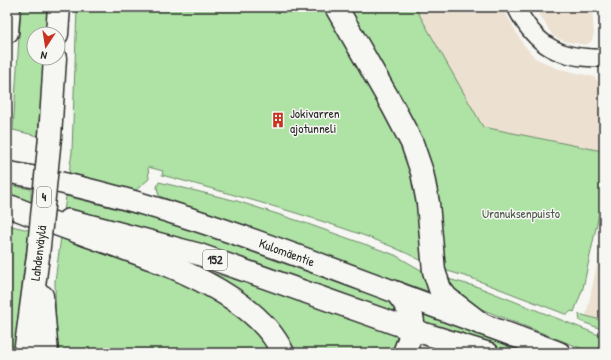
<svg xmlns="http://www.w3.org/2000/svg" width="611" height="360" font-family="'Patrick Hand',sans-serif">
<rect width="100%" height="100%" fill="#f6f6f2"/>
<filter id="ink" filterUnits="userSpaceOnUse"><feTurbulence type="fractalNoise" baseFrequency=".025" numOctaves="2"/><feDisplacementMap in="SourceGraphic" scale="8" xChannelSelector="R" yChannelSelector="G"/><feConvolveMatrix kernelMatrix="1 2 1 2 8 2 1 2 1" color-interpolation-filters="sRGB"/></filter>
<g filter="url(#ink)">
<path fill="#ece0d1" d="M415,7H502L523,44L535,58L556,68L594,77L599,83L602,151L483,127Z
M535,7H592L594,34L591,42L585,45L564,41L553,36Z
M604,232V321L586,316Z"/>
<path fill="#aee3a5" stroke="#6c8768" d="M21,7H48L46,34H34V58H44L38,136L13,130Z
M77,7H327L418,175L424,262C383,240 340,227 296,213C252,200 207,187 162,175L163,171L148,167L149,179L136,190L69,173L72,152Z
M343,7H415L483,127L602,151L604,153V191L583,288L574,312L571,311L568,314H565L471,278L441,269L438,224Z
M159,182L237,201L305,223L395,255L426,273L430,292L159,196L157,187Z
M7,185L31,189V205L7,201Z
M66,196L153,218L226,241L383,296L400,308L402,315L64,212Z
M7,225L29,230L14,353H7Z
M61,237L149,266L221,301L251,323L263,340L270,353H56L55,281Z
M171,261L277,292L397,335L400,342L396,353H292Z
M444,278L478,287L604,337V353H593L481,309L459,298Z
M418,312L426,314L527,353H506L423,325Z
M579,314L604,321V330L580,321Z"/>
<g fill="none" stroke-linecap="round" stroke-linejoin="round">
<g stroke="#2b2b2b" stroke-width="20">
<path id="minor" d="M516,7C536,47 560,59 604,58"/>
</g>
<g stroke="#2b2b2b" stroke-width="24">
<path id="major" d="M7,172C141,195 269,245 395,292C450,313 505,332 560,353
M68,220L104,229L198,254L413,330L488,353"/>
</g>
<g stroke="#2b2b2b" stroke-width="25">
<path id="highway" d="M336,7L392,105L412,143L422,172L428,203L434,271L440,289L447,298L480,323
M7,32L9,7
M57,34L59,7
M50,137L55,58
M12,207C34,216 56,224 78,232C141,255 253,287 283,353
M397,293C418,320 416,322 404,353
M42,296L47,353
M25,353L38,256"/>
</g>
<use href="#minor" stroke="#f6f6f2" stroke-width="17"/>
<use href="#major" stroke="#f6f6f2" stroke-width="21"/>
<use href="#highway" stroke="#f6f6f2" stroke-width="22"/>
<g stroke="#2b2b2b" stroke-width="25" stroke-linecap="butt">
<path id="highway-bridge" d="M38,256L50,137"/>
</g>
<use href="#highway-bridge" stroke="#f6f6f2" stroke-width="22"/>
</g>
</g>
<defs>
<g id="building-bare" transform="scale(1.2)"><path d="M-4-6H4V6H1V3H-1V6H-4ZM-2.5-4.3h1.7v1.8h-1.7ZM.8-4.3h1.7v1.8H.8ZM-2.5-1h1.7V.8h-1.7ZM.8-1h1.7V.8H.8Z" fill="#c8321e" stroke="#f6f6f2" stroke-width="2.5" paint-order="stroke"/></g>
</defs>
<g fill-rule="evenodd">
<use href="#building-bare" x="278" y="120"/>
</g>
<g text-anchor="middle" stroke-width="3" stroke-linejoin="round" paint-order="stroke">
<g fill="#f6f6f2" stroke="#686867" stroke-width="1">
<rect x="37" y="187" width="14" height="20" rx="3"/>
<rect x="203" y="250" width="24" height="20" rx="3"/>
</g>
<g font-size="12" font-weight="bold" fill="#2b2b2b">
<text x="44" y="201">4</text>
<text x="215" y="264">152</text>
</g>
<g font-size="13" fill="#2b2b2b" stroke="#f6f6f2" text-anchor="start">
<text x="290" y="118">Jokivarren<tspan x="290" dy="15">ajotunneli</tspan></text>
</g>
<g font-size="13" fill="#4c594a" stroke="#f6f6f2">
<text x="521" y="218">Uranuksenpuisto</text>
</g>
<g font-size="13" fill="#2b2b2b" stroke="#f6f6f2">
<text transform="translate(287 252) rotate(20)" y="5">Kulomäentie</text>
<text transform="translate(38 253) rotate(-83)" y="5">Lahdenväylä</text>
</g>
</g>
<rect width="611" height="360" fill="none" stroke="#f6f6f2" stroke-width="24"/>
<rect x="12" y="12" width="587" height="336" fill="none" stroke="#2b2b2b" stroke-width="1.5" filter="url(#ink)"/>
<g transform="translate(46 46) rotate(192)"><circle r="19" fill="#f6f6f2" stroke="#a5a5a2"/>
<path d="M0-3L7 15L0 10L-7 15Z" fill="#c8321e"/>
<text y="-6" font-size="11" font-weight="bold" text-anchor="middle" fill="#2b2b2b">N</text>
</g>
</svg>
